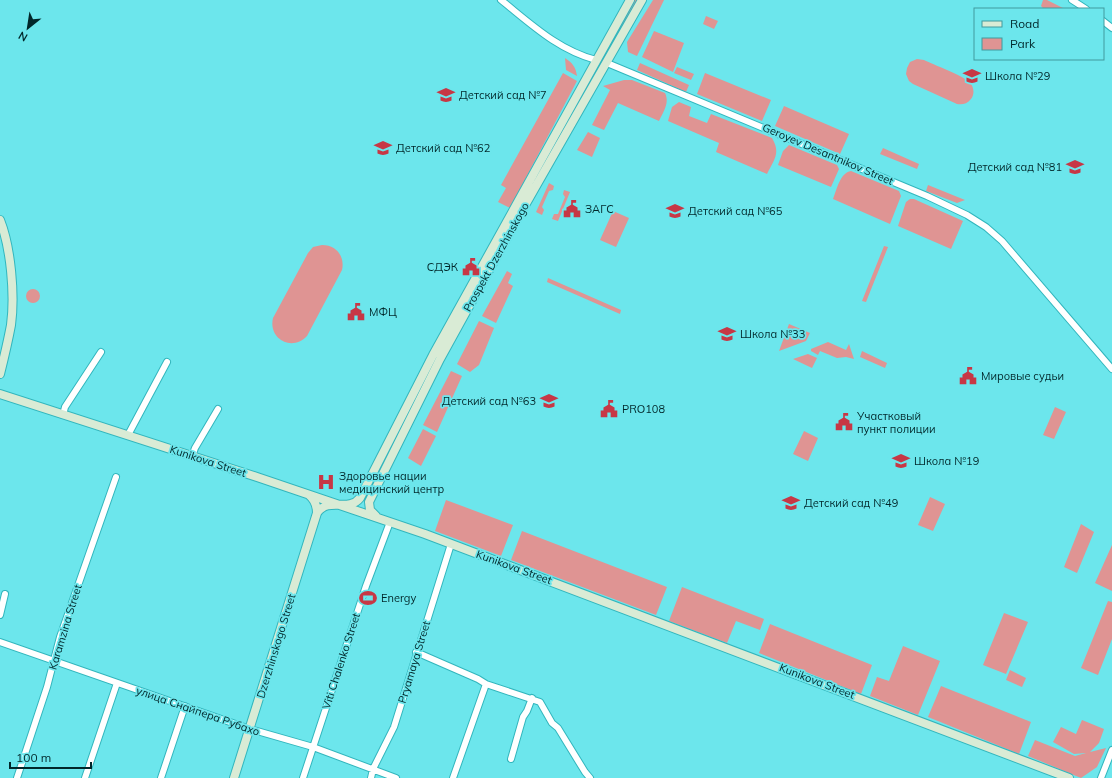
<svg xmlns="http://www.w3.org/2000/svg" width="1112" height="778" font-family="Mulish,sans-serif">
<rect width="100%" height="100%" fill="#6ce6ec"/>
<path fill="#df9493" d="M634,0H638L613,45L610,43Z
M653,0H664L637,56L628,52L627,42Z
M1043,0H1047L1065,9H1044L1041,6Z
M706,16L718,21L714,29L703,24Z
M654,31L684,43L673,72L642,57Z
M565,58C573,63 576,68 577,76L566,70Z
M917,59L924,60C934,65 962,75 969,82C974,86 975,94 971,99C967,104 962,105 957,104L913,84L909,81L906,74L907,68L910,62Z
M640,63L689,85L686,92L637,70Z
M677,67L694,74L691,80L674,73Z
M563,73L577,81L510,208L498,202L506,188L501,185Z
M705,73L771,100L762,121L697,94Z
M624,80H632L665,93C670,103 663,112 659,121L618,103L604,130L592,125L610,90L603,86Z
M679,102L691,107L689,116L707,123L711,114L772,138C781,153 774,160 767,174L716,152L719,143L668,121L672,107Z
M784,106L849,134L840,154L775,126Z
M588,132L600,138L592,157L577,150Z
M789,145L837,165L839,169L831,187L778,165L783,151Z
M883,148L919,164L917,169L880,154Z
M851,171L899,191L901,196L890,224L833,199C837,189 840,173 851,171Z
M549,183L554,186L553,190L549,191L542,207L544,210L542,215L536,212Z
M928,185L965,200L957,203L926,191Z
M564,190L570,192L558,221L552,219L554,214H558L565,197L563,194Z
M910,199H914L963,221L951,249L898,226L906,202Z
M613,211L629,218L616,247L600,240Z
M322,245C337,245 345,257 342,270L307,336C292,352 268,339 273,318L308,253L313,247Z
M884,246L888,247L866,302L862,301Z
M507,271L512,274L508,283L513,286L496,323L482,316Z
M548,278L621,310L620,314L547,282Z
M26 296a7 7 0 1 1 14 0a7 7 0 1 1-14 0Z
M479,321L494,328L479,365L470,372L457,364Z
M789,324L810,333L806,341L779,351Z
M828,342L846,350L849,344L854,359L846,357L837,358L820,351L818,355L811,351V349Z
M862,351L887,363L885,368L860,357Z
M808,354L817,358L812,368L793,359Z
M451,371L462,376L437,432L423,425Z
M1055,407L1066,412L1054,439L1043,435Z
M423,429L436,436L421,466L408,458Z
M804,431L818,438L808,461L793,454Z
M930,497L945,504L933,531L918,525Z
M446,500L513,525L501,556L435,531Z
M1081,524L1094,532L1077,573L1064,567Z
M522,531L667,587L656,615L511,560Z
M1112,545V591L1095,583Z
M682,587L764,619L760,630L736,621L727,643L669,621Z
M1108,601L1112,602V639L1098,675L1081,668Z
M1004,613L1028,622L1006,674L983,665Z
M770,624L872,665L861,694L759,653Z
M903,646L940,661L918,715L870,696L877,677L889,681Z
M1010,670L1026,678L1022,687L1006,680Z
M941,686L1031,722L1019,754L928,717Z
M1082,720L1104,729L1099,743L1090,752L1106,748L1097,767L1081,778L1028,756L1035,740L1075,756L1086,753L1074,754L1053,742L1061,727L1076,734Z"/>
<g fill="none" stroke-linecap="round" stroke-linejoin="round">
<g stroke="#32b6bd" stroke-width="8">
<path id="street" d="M501,0C531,24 558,50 596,60
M1072,0L1086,9
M1103,21L1112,28
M607,63L927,196L967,215L986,227L1002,241L1112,369
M63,415L65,407L101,352
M128,435L167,362
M192,456L195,448L218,409
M0,615L5,594
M0,642L250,729L313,747L396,778
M416,652L478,679L486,684L540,702L552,723L558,728L585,772L590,778
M511,759L523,717L527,711L532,698
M17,778L47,687L60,637L116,477
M85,778L117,683
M161,778L185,706
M303,778L366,586L390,522
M371,778L373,769L394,727L451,544
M453,778L486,684
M1101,778L1112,750"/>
</g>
<g stroke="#32b6bd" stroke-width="10">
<path id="secondary" d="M0,220C11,248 15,295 11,325C8,341 4,358 0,374
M0,394L257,477L425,534L1069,778
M317,513C329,496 348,513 360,498L433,355L630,0
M376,516L370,510L369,502L440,359L516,221L642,0
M234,778L317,513C317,505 315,500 309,495"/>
</g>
<use href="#street" stroke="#fff" stroke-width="6"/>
<use href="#secondary" stroke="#d9ebd5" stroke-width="8"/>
</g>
<defs>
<g id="school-bare" transform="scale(1.38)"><path d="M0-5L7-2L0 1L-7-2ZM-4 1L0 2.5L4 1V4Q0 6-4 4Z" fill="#c73745" stroke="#6ce6ec" stroke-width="2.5" paint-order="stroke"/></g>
<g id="civic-bare" transform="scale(1.38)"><path d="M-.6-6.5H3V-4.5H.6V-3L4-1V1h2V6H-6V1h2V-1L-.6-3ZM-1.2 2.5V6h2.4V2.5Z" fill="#c73745" stroke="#6ce6ec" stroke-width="2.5" paint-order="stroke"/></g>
<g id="hospital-bare" transform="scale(1.38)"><path d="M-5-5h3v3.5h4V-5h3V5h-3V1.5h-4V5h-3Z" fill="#c73745" stroke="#6ce6ec" stroke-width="2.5" paint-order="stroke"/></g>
<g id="stadium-bare" transform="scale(1.38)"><path d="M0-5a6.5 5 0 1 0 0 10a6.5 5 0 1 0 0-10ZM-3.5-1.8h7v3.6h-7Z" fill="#c73745" stroke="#6ce6ec" stroke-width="2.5" paint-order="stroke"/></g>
</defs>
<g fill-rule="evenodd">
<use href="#school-bare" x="972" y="76"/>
<use href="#school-bare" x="446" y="95"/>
<use href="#school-bare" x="383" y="148"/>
<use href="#school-bare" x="1075" y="167"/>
<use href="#civic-bare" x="572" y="209"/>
<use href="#school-bare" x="675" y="211"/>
<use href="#civic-bare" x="471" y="267"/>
<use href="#civic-bare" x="356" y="312"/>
<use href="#school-bare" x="727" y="334"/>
<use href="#civic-bare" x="968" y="376"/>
<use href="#school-bare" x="549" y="401"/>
<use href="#civic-bare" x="609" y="409"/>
<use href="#civic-bare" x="844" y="422"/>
<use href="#school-bare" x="901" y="461"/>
<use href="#hospital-bare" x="326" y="482"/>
<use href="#school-bare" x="791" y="503"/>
<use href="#stadium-bare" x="368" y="598"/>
</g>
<g text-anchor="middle" stroke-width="3.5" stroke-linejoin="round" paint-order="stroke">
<g font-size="11" fill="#00272a" stroke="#6ce6ec" text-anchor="start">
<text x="985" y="80">Школа №29</text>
<text x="459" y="99">Детский сад №7</text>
<text x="396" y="152">Детский сад №62</text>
<text x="1062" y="171" text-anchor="end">Детский сад №81</text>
<text x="585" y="213">ЗАГС</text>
<text x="688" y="215">Детский сад №65</text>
<text x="458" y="271" text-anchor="end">СДЭК</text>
<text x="369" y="316">МФЦ</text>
<text x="740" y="338">Школа №33</text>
<text x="981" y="380">Мировые судьи</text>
<text x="536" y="405" text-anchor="end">Детский сад №63</text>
<text x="622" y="413">PRO108</text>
<text x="857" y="420">Участковый<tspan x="857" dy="13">пункт полиции</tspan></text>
<text x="914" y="465">Школа №19</text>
<text x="339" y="480">Здоровье нации<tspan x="339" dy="13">медицинский центр</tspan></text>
<text x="804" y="507">Детский сад №49</text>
<text x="381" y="602">Energy</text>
</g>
<g font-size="11" fill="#00272a" stroke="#6ce6ec">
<text transform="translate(828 154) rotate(23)" y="4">Geroyev Desantnikov Street</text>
<text transform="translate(496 257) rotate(-61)" y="4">Prospekt Dzerzhinskogo</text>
<text transform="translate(208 461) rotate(18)" y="4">Kunikova Street</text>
<text transform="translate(514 567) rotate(20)" y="4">Kunikova Street</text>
<text transform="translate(65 627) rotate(-73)" y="4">Karamzina Street</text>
<text transform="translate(276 646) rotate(-73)" y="4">Dzerzhinskogo Street</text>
<text transform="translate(341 661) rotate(-72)" y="4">Viti Chalenko Street</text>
<text transform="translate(414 662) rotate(-73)" y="4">Pryamaya Street</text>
<text transform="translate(817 681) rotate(21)" y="4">Kunikova Street</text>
<text transform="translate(198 711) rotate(19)" y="4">улица Снайпера Рубахо</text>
</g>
</g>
<rect x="974" y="8" width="130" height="52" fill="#6ce6ec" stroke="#419a9e"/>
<rect x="982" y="21" width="20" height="6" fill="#d9ebd5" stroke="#419a9e"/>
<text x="1010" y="28" font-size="12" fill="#00272a">Road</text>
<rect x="982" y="38" width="20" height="12" fill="#df9493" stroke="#419a9e"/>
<text x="1010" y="48" font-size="12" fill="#00272a">Park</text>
<g transform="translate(28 28) rotate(210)" stroke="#6ce6ec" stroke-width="3" paint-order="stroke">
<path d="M0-3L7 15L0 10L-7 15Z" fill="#00272a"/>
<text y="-6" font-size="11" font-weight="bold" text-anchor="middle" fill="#00272a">N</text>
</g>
<path d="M10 762v6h81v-6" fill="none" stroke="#00272a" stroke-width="2"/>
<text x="16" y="762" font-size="12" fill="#00272a" stroke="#6ce6ec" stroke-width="3" paint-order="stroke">100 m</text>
</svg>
